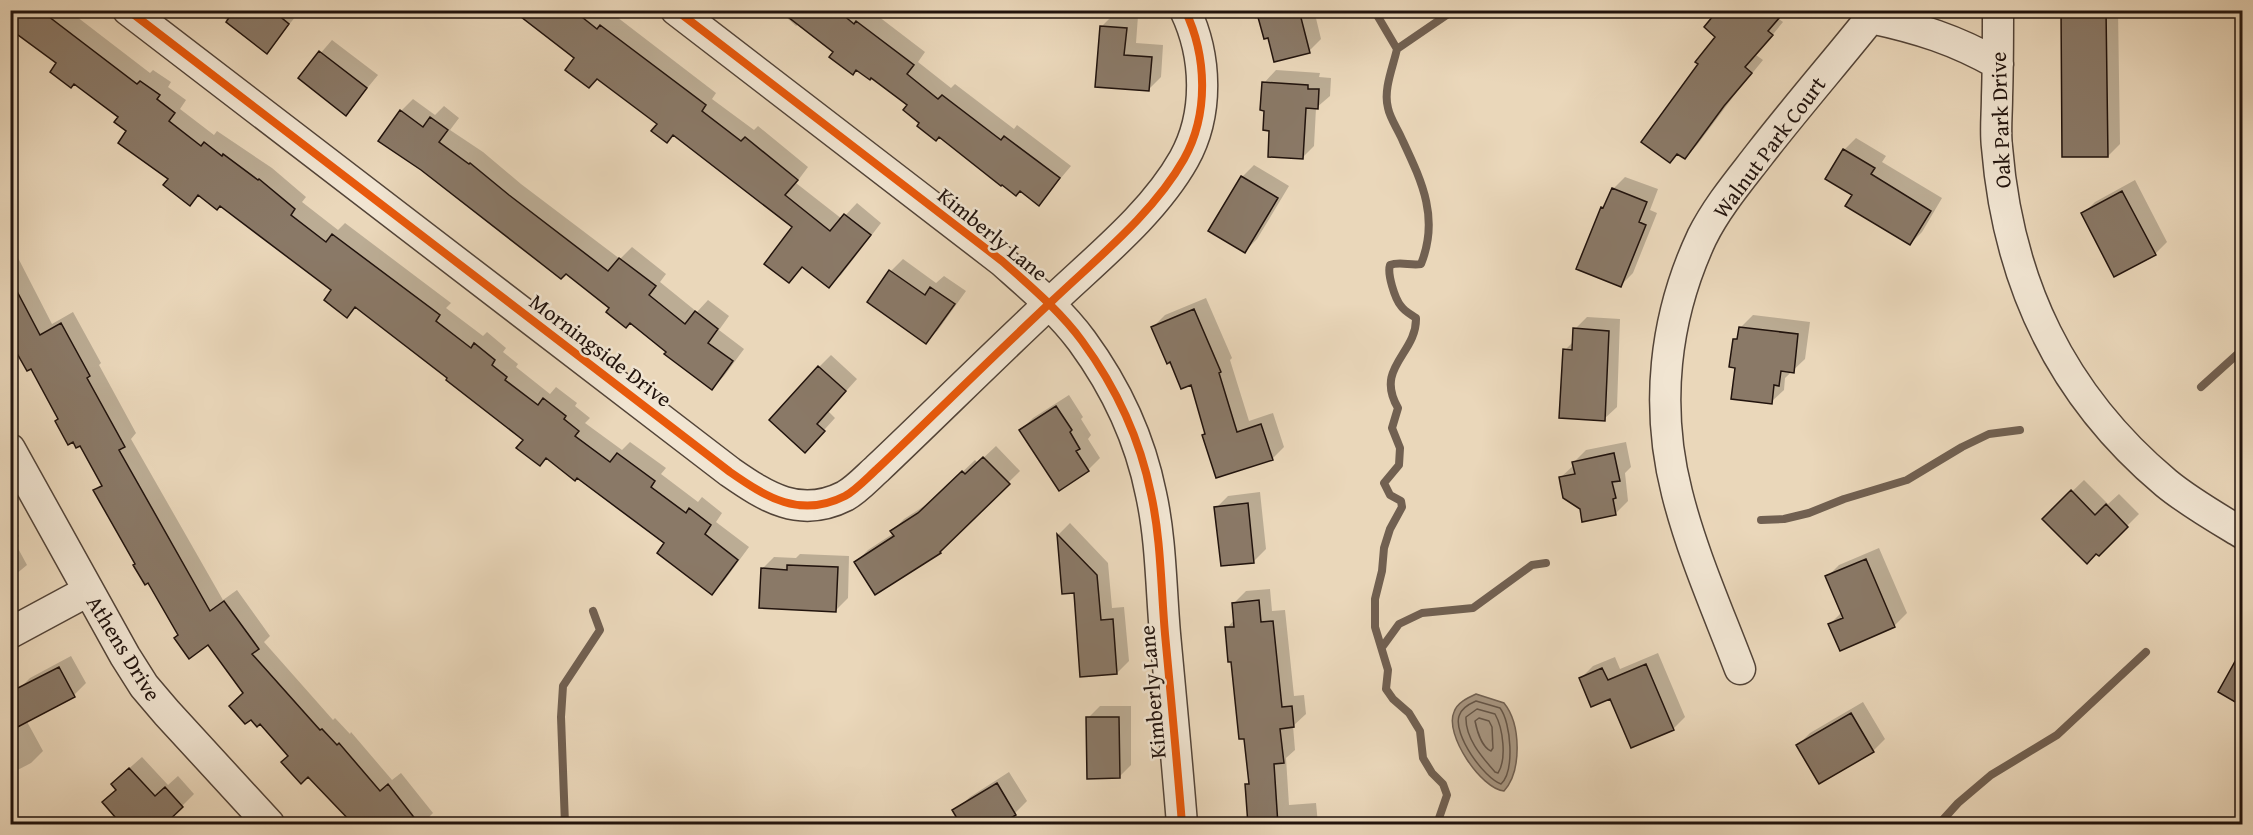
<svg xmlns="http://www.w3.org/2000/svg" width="2253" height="835" font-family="'Gentium Book Plus',serif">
<rect width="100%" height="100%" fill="#ead7ba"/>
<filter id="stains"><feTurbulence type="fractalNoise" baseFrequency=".00333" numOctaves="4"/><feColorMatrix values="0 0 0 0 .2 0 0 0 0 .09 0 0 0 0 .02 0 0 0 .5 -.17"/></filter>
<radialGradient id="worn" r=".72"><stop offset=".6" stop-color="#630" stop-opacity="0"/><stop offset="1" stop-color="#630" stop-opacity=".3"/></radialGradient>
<path fill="#a6947f" stroke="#716051" stroke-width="1.5" d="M1476,694L1504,703C1521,724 1522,771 1504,791C1481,789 1444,734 1454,712C1457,703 1467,698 1476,694Z"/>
<path fill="#0003" d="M10,10H68L150,73L153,70L171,82L168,87L186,100L180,109L214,135L217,131L272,168L306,197L302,202L338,230L345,223L451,303L446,308L483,336L487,332L506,348L503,352L518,364L516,367L550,394L556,387L577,403L575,406L590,418L585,423L622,450L630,442L666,468L661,474L698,502L702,497L722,513L716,522L749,547L724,581L712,593L666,543L578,476L547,457L540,464L525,440L449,377L357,306L347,316L333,290L220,204L199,194L190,204L128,131L120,116L59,63L14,29L10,33Z
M214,10H300V11L267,52Z
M514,10H600L609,18L613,14L716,93L712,99L754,130L758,126L808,167L796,183L842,219L857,203L881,223L841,275L829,286L803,266L789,281L795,227L598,78L576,58Z
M778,10H864L867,13L870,10L925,52L918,62L951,88L955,84L1014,129L1017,125L1071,166L1039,204L921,123L909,105L799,24L796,26Z
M1253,10H1314L1321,39L1309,51L1269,36L1260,18L1255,19Z
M1720,10H1786L1779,19L1783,22L1756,55L1763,60L1736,93L1697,145L1685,157L1679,153L1670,161L1700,64L1717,36Z
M2062,10H2118L2120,144L2108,156Z
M1113,15L1138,16L1136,43L1163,45L1161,77L1149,89L1101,27Z
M332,40L378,75L346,114L300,77Z
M1276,70L1320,73L1319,77L1331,78L1330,96L1316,108L1314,146L1302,158L1271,129L1264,83Z
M413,99L435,115L444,106L459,118L450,130L483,152L521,184L620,259L632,247L666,274L660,282L697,312L708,300L729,316L719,330L744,349L724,376L712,388L611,307L401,111Z
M1856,138L1886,156L1882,162L1942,198L1922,232L1910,244L1854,195L1827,178L1844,150Z
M1254,165L1289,186L1257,239L1245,251L1242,177Z
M1625,177L1658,189L1650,210L1657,213L1633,273L1621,285L1602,208L1607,204L1613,189Z
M2135,180L2167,242L2155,254L2083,214L2095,202Z
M15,252L52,324L73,312L101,363L99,365L136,433L131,439L223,600L237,590L270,636L264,642L333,720L335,718L350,734L351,732L392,780L401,773L433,813L427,819L431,824H342L340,823L348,816L290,755L208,643L179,635L95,491L102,483L81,444L59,418L32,367L10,338V255Z
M903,259L936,283L944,276L966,291L938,330L926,342L869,301L891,271Z
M1206,298L1232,358L1230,360L1249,421L1273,413L1284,447L1272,459L1207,433L1192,383L1171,360L1153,327L1165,315Z
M1753,315L1810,322L1805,359L1785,378L1784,390L1771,402L1736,367L1735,340L1740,335L1741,327Z
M1587,317L1620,319L1617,407L1604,419L1565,350L1574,341L1575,329Z
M831,355L857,379L828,411L835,418L805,451L819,367Z
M1069,395L1083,417L1081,419L1091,435L1088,439L1100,458L1088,470L1021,430L1033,418Z
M1626,442L1631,467L1625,473L1628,501L1616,513L1581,508L1560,478L1574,465V462L1586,450Z
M996,446L1020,471L951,539L856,562L868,550L894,533L892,531L904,519L932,501L975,460L978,463Z
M2084,480L2108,504L2119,494L2139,514L2099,554L2044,519Z
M1260,492L1266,549L1254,561L1216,508L1228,496Z
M10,520L19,536L14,541L27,565L10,579Z
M1070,523L1108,563L1112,608L1124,607L1129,661L1117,673L1075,591L1064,592L1059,534Z
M1879,548L1907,613L1895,625L1841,649L1830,624L1842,612L1827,577L1839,565Z
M800,554L849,556L848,598L836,610L762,569L774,557L796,558Z
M1270,589L1272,611L1285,610L1294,696L1304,695L1306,714L1293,726L1295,750L1286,758L1289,805L1316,803L1318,824H1247V785L1250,782L1246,737L1227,628L1235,619L1234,603L1246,591Z
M2242,652V704L2220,691Z
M1658,653L1685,717L1673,729L1611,697L1581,678L1593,666L1615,657L1620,669Z
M71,656L86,683L74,695L18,690L30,678Z
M1863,702L1885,739L1873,751L1798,745L1810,733Z
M1100,706H1131V765L1119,777L1088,718Z
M19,707L43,751L31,763L10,774V712Z
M142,757L168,785L178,776L194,794L182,806L104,802L117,789L125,772Z
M1009,772L1027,801L1015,813L957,809L970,797Z
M925,817L935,824H917Z"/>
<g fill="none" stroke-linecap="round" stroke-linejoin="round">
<path stroke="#645446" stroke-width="1.5" d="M1476,701L1500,708C1511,722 1515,771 1501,784C1484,778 1453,735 1459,716C1461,708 1469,704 1476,701Z
M1477,709L1495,714C1503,728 1507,759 1498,773L1495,772C1482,757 1465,738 1466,717Z
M1479,718L1489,721L1492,727L1493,748L1491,751C1482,747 1477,731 1475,721Z"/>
<path stroke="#716051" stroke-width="8" d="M1374,10L1397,49C1393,67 1383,90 1388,108C1390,118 1397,128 1401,137C1421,180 1440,217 1421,264C1411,266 1400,261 1390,265C1387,274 1395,299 1401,306C1404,311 1412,315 1416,318C1417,354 1374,367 1398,408L1392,428L1400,448L1399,465L1384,483L1390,495L1401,501L1402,507L1390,529L1384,548L1382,571L1375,599V627L1388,670L1386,689L1393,699L1409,713L1420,731L1423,758L1432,773L1443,784L1447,795L1437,824
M1397,49L1454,10
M2201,387L2242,350
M1761,520L1784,519L1809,513L1844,499L1907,480L1962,447L1989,434L2020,430
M1383,646L1399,624L1422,613L1473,608L1532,565L1546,563
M565,824L561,717L563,686L600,630L593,611
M1939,824L1958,803L1991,775L2057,735L2146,652"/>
</g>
<path fill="#8a7967" stroke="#21130d" stroke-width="1.5" d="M10,10H40L137,84L140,81L160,95L157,99L175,113L169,121L201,146L204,142L222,156L223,154L258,180L259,179L295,209L291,215L326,242L332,234L440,315L436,321L471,348L474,343L495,360L492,365L507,377L505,380L538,405L543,398L566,416L564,419L579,431L575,436L610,462L617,453L655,481L651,487L686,513L689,508L711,525L705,534L738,560L712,595L657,553L664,543L577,478L575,481L546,458L540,466L516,448L523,440L446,380L447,378L355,307L347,318L324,300L331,290L220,206L217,210L198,195L190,206L163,185L168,179L118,143L126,131L114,122L118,117L74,84L71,88L50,72L56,63L10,29Z
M234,10H272L289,24L267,54L226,22Z
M512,10H573L597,29L600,25L706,105L702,111L741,141L745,137L798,180L785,195L830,231L844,214L871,235L829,288L802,267L789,283L764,264L792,227L673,135L667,143L651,131L657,124L597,79L589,88L565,70L574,58Z
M779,10H837L854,24L856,21L914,65L907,74L938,99L942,95L1001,140L1004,136L1060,178L1039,206L1020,191L1016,196L1002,185L1001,186L939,137L936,141L917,126L919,123L903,110L907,105L871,78L870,80L856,70L853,75L829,57L833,52Z
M1256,10H1299L1310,53L1274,62L1268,38L1264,39Z
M1718,10H1786L1768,31L1773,35L1745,67L1752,73L1724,106L1685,159L1677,154L1670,163L1641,142L1698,64L1695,62L1715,37L1704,27Z
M2061,10H2106L2108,157H2062Z
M1100,26L1127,28L1124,55L1152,57L1149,91L1095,87Z
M319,51L367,88L346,116L298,78Z
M1262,82L1308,85V89H1319L1318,109L1306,108L1303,159L1268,157L1269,131L1263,130L1264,111L1260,110Z
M400,110L423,127L430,117L448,130L439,142L469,164L470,163L509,195L608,271L619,258L656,286L649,295L685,324L695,311L718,329L708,343L733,361L712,390L664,354L666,352L630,323L626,328L606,312L609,308L566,274L561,279L421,170L378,141Z
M1843,149L1875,168L1871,174L1931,211L1910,245L1845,206L1852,195L1825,179Z
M1241,176L1278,198L1245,253L1208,231Z
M1612,188L1647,202L1639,222L1646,225L1621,287L1576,269L1601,207L1603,208Z
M2122,191L2156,255L2114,277L2081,213Z
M889,270L925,295L930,287L955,304L926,344L867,302Z
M10,278L40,335L61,323L90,376L87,378L125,447L119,450L210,611L224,601L259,649L252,654L320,730L322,729L337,745L339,743L380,791L388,784L420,825H354L308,777L301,784L281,762L288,756L260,724L257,727L251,720L245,724L229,706L243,693L208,645L189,659L174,638L178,635L148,583L145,585L133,565L135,564L93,490L102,486L80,446L76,448L73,442L68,445L55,421L58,419L31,369L27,371L10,341Z
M1194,309L1221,372L1219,373L1237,432L1261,424L1273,460L1216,478L1202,435L1205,434L1191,385L1181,389L1170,362L1167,364L1151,327Z
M1739,327L1798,334L1794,373L1781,371L1779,386L1774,385L1772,404L1731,399L1735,368L1729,367L1733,339H1737Z
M1573,328L1609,331L1605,421L1559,418L1563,349L1572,350Z
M818,366L846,391L817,424L825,431L805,453L769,420Z
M1056,406L1072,430L1070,432L1080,449L1076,451L1089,471L1059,491L1019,430Z
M1614,453L1620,481L1612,482L1616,498L1613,499L1616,515L1582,522L1580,509L1563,498L1559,477L1575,474L1572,462Z
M983,457L1010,484L940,552L941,553L875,595L854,562L894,536L890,531L918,513L962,471L965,474Z
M2071,490L2095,515L2106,504L2128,527L2099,556L2096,554L2087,564L2042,519Z
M1248,503L1254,563L1221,566L1214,507Z
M1057,534L1097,575L1101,620L1113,619L1117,674L1080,677L1074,593L1062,594Z
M1866,559L1895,627L1840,651L1828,624L1843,618L1825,576Z
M787,565L838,567L836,612L759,608L761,568L787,570Z
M1259,600L1261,622L1273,621L1282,707L1292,706L1294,727L1280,729L1284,763L1274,764L1278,825H1248L1245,784H1249L1244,739H1239L1231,662H1228L1225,627H1234L1232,603Z
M2242,649V706L2218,692Z
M1646,664L1674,730L1631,748L1610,699L1591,707L1579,678L1602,668L1608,680Z
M59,667L75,697L10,731V692Z
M1851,713L1874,752L1819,784L1796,745Z
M1086,717H1119L1120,778L1087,779Z
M129,768L155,796L165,787L183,807L164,825H122L102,802L116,790L111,784Z
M997,783L1016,815L999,825H961L952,810Z"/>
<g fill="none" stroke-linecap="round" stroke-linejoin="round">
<g stroke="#534438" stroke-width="33">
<path id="minor" d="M128,10L730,472C766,497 800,519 845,496C856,490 867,478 877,469C935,414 992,357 1051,302C1096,259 1153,214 1184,159C1209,114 1207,56 1185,10
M676,10L1002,261C1030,286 1060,311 1082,341C1115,386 1140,439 1151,494C1161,539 1161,588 1165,634C1171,698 1177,761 1182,824
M1998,10C1998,39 1998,68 1997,97C1997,114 1995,131 1997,147C2008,283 2061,395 2166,483C2189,502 2217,518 2242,533
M1871,18C1918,28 1956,40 1998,64
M10,449L125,656L144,686L167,713L269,824
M10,633L88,591
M1740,669C1718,611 1692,553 1677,493C1655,407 1664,318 1702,237C1717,207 1739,181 1759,155C1797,106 1838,59 1877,10"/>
</g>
<use href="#minor" stroke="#f1e5d2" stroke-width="30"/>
<g stroke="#f1e5d2" stroke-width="11">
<path id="cycleway" d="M128,10L730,472C766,497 800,519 845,496C856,490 867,478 877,469C935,414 992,357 1051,302C1096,259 1153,214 1184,159C1209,114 1207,56 1185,10
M676,10L1002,261C1030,286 1060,311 1082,341C1115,386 1140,439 1151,494C1161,539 1161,588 1165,634C1171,698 1177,761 1182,824"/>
</g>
<use href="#cycleway" stroke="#e8590c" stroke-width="8"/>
</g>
<g text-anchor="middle" stroke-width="5" stroke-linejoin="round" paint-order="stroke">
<g font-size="22" fill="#21130d" stroke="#f1e5d2">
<text transform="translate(2000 120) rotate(-92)" y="8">Oak Park Drive</text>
<text transform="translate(1769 147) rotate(-53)" y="8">Walnut Park Court</text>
<text transform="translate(993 234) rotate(39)" y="8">Kimberly Lane</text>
<text transform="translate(601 350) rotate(37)" y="8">Morningside Drive</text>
<text transform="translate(124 648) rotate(58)" y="8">Athens Drive</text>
<text transform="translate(1152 692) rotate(-95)" y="8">Kimberly Lane</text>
</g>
</g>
<rect width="2253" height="835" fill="none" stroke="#ead7ba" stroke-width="36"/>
<rect x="12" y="12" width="2229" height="811" fill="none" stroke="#21130d" stroke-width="3"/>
<rect x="18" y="18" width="2217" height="799" fill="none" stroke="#21130d" stroke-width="1.5"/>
<rect width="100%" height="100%" filter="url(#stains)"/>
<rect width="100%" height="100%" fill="url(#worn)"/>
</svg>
